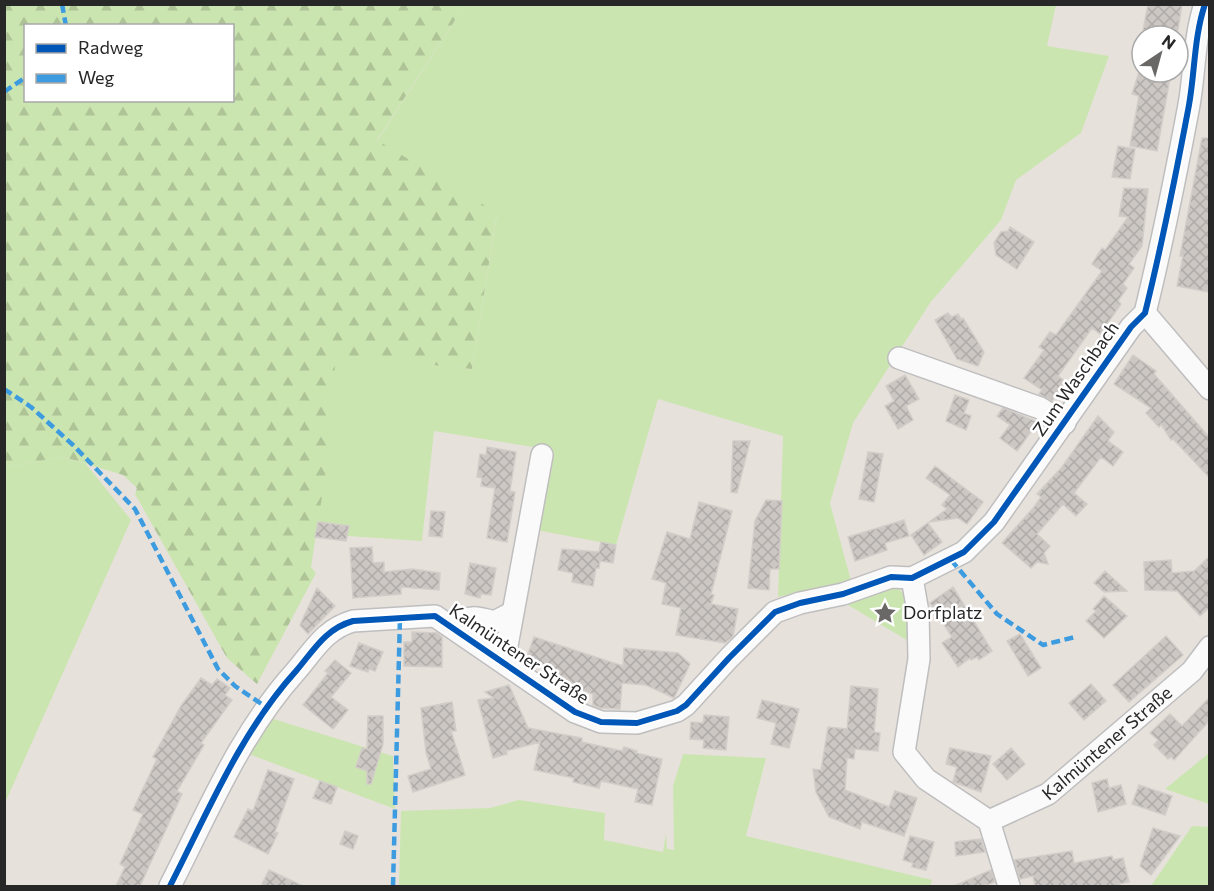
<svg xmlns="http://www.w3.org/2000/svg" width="1214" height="891" font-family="Commissioner,sans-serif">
<defs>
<pattern id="forest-firs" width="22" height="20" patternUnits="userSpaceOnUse" patternTransform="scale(1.5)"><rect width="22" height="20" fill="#cbe5b0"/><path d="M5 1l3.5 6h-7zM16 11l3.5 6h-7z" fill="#aec497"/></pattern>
<pattern id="building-cross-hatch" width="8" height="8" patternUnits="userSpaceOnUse" patternTransform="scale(1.5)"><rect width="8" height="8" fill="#ccc7c3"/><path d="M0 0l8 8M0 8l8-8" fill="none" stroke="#afaba8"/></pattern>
</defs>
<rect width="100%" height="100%" fill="#e7e1dc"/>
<path fill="#cbe5b0" d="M465,5H1056L1047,46L1109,56L1081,133L1016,180L1001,220L930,303L853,423L830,503L851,581L778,597L783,436L658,399L616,545L536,530L552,450L434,431L422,541L347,536L348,526L318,522L336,354L472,369L497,214L377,141Z
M64,457L86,464L131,520L5,803V467Z
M884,587L897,588L906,595L910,642L843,602Z
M267,717L393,756L395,809L246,753Z
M1209,753V804L1165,789Z
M683,754L766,758L746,836L932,880L930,886H399L401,811L490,808L519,800L605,813L604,840L663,852L666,833L667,849L674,850L673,786Z
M1192,826L1209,827V886H1151Z"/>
<path fill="url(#forest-firs)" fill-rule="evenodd" d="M5,5H465L377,140L497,213L472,369L336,355L326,471L311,567L316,573L257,684L227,658L135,494L137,488L123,475L64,457L5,467ZM26,26H232V100H26Z"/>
<path fill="url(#building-cross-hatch)" stroke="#d2cdc8" stroke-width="1.5" d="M1148,4H1182L1177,36H1142Z
M1139,72H1153V75L1170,78L1157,151L1130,146L1139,96L1132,94Z
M1202,138H1209V292L1177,286L1183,256H1180Z
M1118,146L1135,149L1130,179L1112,177Z
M1124,188L1148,189L1142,246L1129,264L1134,268L1123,284L1127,288L1118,301L1121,304L1100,334L1092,328L1058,376L1066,382L1052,401L1039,394L1042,390L1024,378L1044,350L1039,347L1050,332L1056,335L1102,271L1092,264L1102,248L1105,250L1128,217L1119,216Z
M1010,227L1034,242L1017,269L996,255L994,243L1001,232L1008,231Z
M948,313L952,317L958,314L961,319L963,318L984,352L978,366L957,359L935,320Z
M1133,355L1156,371L1154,374L1209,437V477L1173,439L1171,440L1161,424L1159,427L1146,413L1151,408L1114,384Z
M905,375L919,399L906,406L913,420L898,429L885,406L894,401L886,386Z
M955,395L969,400L964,413L971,416L966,430L946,421Z
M1003,408L1038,422L1017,451L1000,438L1010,425L997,416Z
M1098,416L1114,432L1108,441L1123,452L1113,466L1101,457L1074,493L1087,504L1076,516L1063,504L1037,534L1050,546L1044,553L1048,564L1037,562L1031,568L1002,543L1034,507L1041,497L1037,494L1062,467Z
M733,441H750L737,493L731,492Z
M487,447L516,452L510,491L515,492L507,542L487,538L495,488L481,486L482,478L477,477L480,454L486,455Z
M868,452L883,454L874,502L859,499Z
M935,466L983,502L967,524L958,518L929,522L947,509L942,505L950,495L926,478Z
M766,500L782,501L779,569H770L769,590L748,588L755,521Z
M699,502L732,511L711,594L714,595L711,604L738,609L733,636L725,643L676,635L681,608L662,604L666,583L652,579L667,532L690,539Z
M431,511L445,512L442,537L429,536Z
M904,520L909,536L885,543L887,550L855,561L848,537Z
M318,522L349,526L346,541L315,537Z
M928,523L942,542L924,555L911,535Z
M601,542L616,545L613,563L600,561L599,568H596L593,586L572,582L573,573L558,570L562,549L599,552Z
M372,547L373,563L384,562V572L412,569L440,573L439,590L401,587V594L353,598L350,548Z
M1209,557V608L1200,616L1177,591L1145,590L1144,562L1171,560L1172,573L1194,571Z
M470,563L496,568L491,595L481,594L480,598L465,594Z
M1105,571L1127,591L1104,592L1094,583Z
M953,587L992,651L979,660L977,657L971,660L970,658L958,667L942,643L952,637L930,603Z
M317,588L335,606L308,634L300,625Z
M1104,596L1127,616L1104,638L1086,621L1096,611L1093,609Z
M412,632L437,633L442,637V667L404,666V642H412Z
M1020,634L1041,668L1028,676L1007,641Z
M1166,636L1183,655L1129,702L1113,685Z
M534,637L623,666L624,648L678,653L690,664L674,698L646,685L622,683L620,709L600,708L593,705V694L567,685L569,680L550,673L558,671L526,660Z
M359,643L383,652L375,671L369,669L368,672L350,666Z
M335,660L351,673L331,697L348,710L333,729L303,705L328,673L325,671Z
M201,678L212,685L217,679L230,688L225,695L232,700L201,743L204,745L177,791L182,794L140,886H116L125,867L120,864L143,814L133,810L157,759L153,757L181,706Z
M1091,684L1106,701L1084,720L1069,703Z
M509,685L528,728L582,738V742L622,751L624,747L637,751L636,753L662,759L652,805L635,802L638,789L601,781L599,788L573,782L574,778L534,770L540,742L506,751L507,754L493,758L478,700L494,698L485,692Z
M851,686L878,689L874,732L880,733L878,751L855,749L854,759L847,758L845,790L889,807L895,791L917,798L904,836L862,822L860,829L829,817L816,792L813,769L821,770L828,727L847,729Z
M1209,698V721L1174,760L1171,757L1168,759L1154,745L1158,740L1150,733L1170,714L1182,726Z
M762,700L799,709L789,748L771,744L776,723L757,718Z
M452,702L456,731H451L465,775L413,792L408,776L431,769L426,752L421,708Z
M704,715L729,717L726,750L703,748L704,740L690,739L691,722L703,723Z
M368,716H383V744L371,784H367V771L356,767L362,748L367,749Z
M950,748L991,756L981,792L953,782L957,767L946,764Z
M1011,748L1025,764L1007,780L993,764Z
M268,770L294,779L275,832L278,833L268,854L234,837L248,809L253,811Z
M1107,779L1109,788L1121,785L1126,804L1098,812L1092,783Z
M320,781L337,787L331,804L313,798Z
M1139,785L1172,796L1165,815L1132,804Z
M1153,828L1180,836L1151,875L1140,866Z
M345,831L358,836L353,849L340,844Z
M910,836L934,842L926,870L912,867L913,863L903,860Z
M981,839L985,852L956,856L955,842Z
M1072,851L1074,863L1112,856L1113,860L1123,858L1129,882L1119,884L1120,886H1035L1033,876L1020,879L1014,860Z
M269,870L303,886H261Z
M991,870L995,882L984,886H954Z"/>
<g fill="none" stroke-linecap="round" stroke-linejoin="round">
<g stroke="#bfbebf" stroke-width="24">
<g id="street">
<path d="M1145,313L1210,389"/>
<path d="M899,358L1040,408L1065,423"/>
<path id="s1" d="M912,578L918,612L919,659L904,752L926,779L989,821L1048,794L1192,671L1210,647"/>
<path d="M452,625C466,615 478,617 494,622L512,613"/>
<path d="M504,662L542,455"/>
<path d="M989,821L1009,886"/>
<path d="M170,886C208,812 240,733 296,671C314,650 325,629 353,621L435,616L575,712L601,722L637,723L677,711L686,705L729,658L775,612L800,603L843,594L891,577L912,578L964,552L994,522L1131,327L1145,313C1162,244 1176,174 1189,105C1195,71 1194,37 1205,4"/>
</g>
</g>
<use href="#street" stroke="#fbfafa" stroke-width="21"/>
<path stroke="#3d9ce0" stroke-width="4.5" stroke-dasharray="9 4.5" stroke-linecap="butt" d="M62,4L66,26
M4,92L26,77
M4,389L31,407L73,445L135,509L218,669L235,686L266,707
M951,560L997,614L1043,645L1075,637
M393,886L400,617"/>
<g stroke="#fff" stroke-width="10">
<path id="cycleway" d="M170,886C208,812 240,733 296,671C314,650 325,629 353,621L435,616L575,712L601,722L637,723L677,711L686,705L729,658L775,612L800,603L843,594L891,577L912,578L964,552L994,522L1131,327L1145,313C1162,244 1176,174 1189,105C1195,71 1194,37 1205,4"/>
</g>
<use href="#cycleway" stroke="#0057b8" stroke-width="6"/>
</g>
<defs>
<g id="sight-bare" transform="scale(1.8)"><path d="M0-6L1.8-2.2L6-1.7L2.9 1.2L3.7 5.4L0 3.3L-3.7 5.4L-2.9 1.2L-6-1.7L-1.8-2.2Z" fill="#6a6866" stroke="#fff" stroke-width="2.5" paint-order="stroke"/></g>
</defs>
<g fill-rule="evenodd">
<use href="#sight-bare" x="885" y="613"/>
</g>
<g text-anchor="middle" stroke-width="5" stroke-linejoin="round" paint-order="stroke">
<g font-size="18" fill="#272727" stroke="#fff">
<text transform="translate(1076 379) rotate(-55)" y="6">Zum Waschbach</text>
<text transform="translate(519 654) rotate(34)" y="6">Kalmüntener Straße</text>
<text dy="6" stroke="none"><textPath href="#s1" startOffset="429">Kalmüntener Straße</textPath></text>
</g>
<g font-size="18" fill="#272727" stroke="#fff" text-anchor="start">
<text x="903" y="619">Dorfplatz</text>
</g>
</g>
<rect width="1214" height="891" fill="none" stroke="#272727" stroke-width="12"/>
<rect x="24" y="24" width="210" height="78" fill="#ffffff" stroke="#a9a9a9" stroke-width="1.5"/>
<rect x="36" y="44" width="30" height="9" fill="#0057b8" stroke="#a9a9a9" stroke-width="1.5"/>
<text x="78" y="54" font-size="18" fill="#272727">Radweg</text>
<rect x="36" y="74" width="30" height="9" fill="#3d9ce0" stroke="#a9a9a9" stroke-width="1.5"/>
<text x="78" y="84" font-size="18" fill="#272727">Weg</text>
<g transform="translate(1160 54) rotate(36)"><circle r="28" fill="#ffffff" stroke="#a9a9a9" stroke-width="1.5"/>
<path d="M0-4.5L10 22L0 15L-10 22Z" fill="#6a6866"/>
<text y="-9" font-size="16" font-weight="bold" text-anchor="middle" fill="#272727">N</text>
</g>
</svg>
